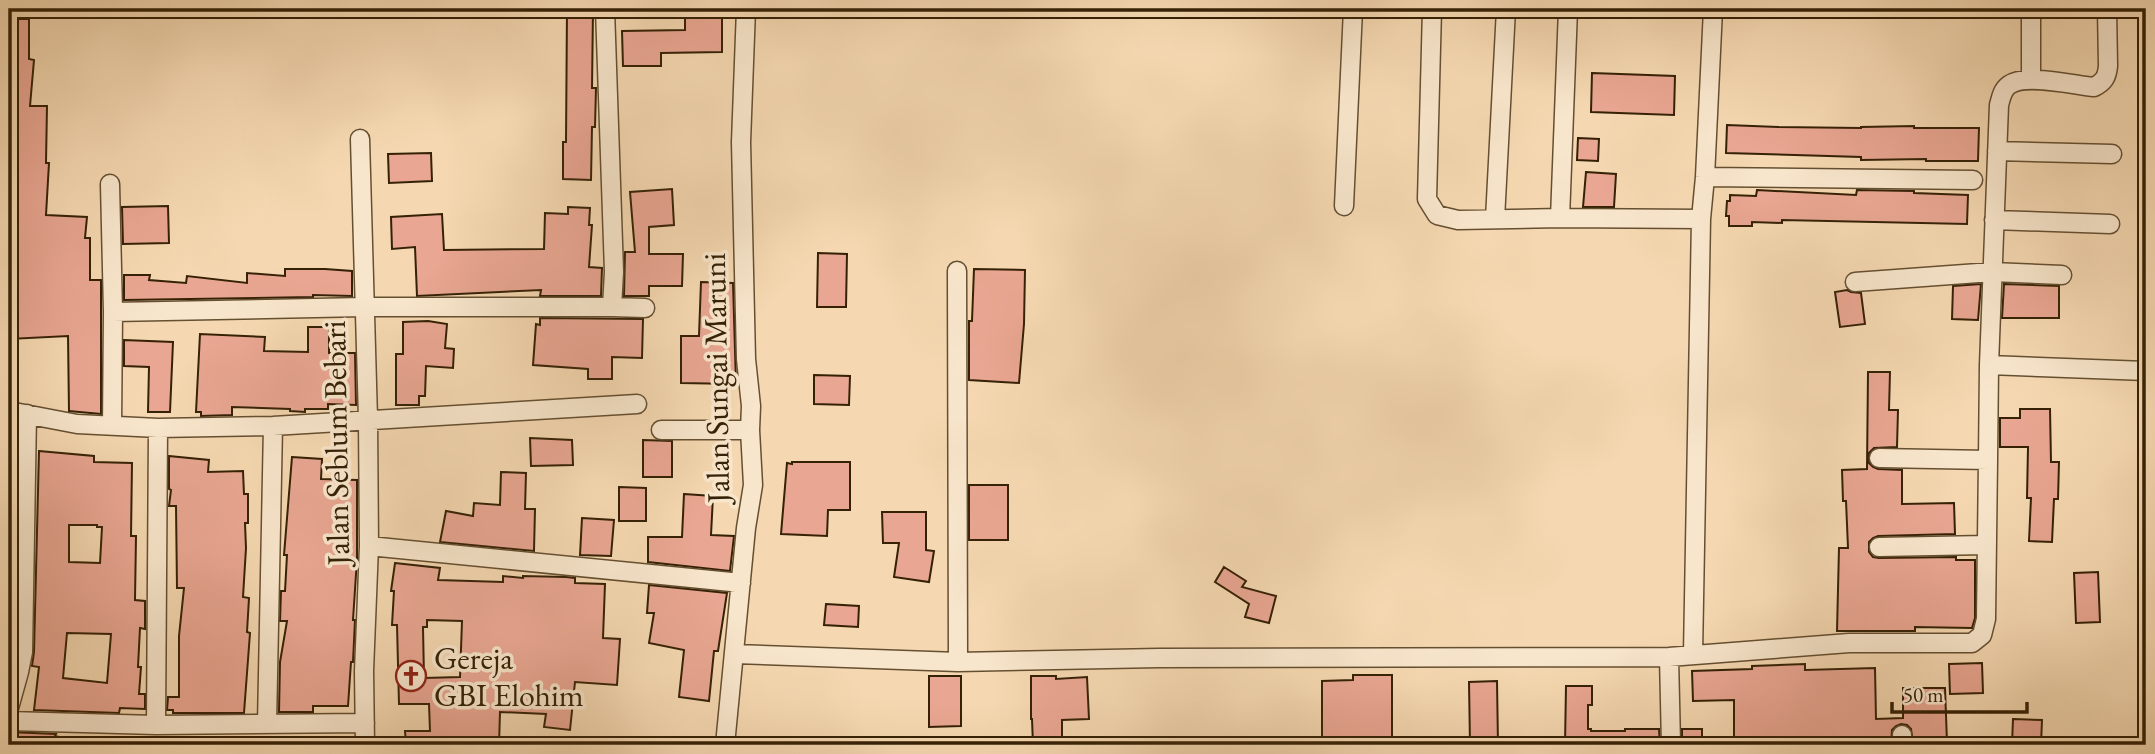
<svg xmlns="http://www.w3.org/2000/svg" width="2155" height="754" font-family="'EB Garamond',serif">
<rect width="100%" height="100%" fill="#f5d8b1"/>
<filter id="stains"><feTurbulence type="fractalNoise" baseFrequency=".00286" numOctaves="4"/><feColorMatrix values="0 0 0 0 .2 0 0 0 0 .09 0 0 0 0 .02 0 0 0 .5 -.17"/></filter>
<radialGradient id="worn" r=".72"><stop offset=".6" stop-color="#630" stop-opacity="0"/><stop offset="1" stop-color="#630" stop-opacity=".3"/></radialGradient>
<path fill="#e9a692" stroke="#352106" stroke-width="2" fill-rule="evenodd" d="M567,9H593L592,88H596L595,127H592L591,180L563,179V142H566Z
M685,9H722V52L661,53V66H623L622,31L685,30Z
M9,19H29V59L34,60L30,106H47L46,163H49L46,215L87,217L85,238H90V280H101V414L69,411L68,336L9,339Z
M1592,73L1675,76L1674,115L1591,112Z
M1727,125L1778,127L1861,128V127L1914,126V128H1979L1978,161H1926V159L1861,160V157L1726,153Z
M1578,138L1599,139L1598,161L1577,160Z
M431,153L432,181L389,183L388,154Z
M1586,172L1616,174L1614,207H1583Z
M672,189L674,225L649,227V254H683L682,286H649V296H624L625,252H635L630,192Z
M1757,190L1856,195L1857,190L1914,191V193L1968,195L1967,224L1782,220V223L1752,222V226H1729V216H1726L1727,201H1730V195L1756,196Z
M168,206L169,243L123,244L122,207Z
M568,207L590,208L589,225H592L589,267L602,268L601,296H540L541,290L417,296L415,247L392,249L391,217L442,214L444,250L544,249L545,213L568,214Z
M818,253L847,254L846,307H817Z
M285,269H325L352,271V296L313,295V297L124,300V275H150L149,280L186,283L187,276L247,283V273L285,276Z
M974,269L1025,270L1024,324L1019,383L969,380V321H972Z
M701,282L733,283L736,384L681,383V336H699Z
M1981,284L1978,320L1952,319L1953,286Z
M2004,284L2059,286V318H2002Z
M1847,290L1851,292L1861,293L1865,324L1840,327L1835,292Z
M540,318L643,319L642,358L612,357V379H588V369L533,365L536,324L540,325Z
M428,321L447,324L445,348L454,349L453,368L426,366L425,396H419V405H396V354H403V322Z
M308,327H329V353H355L356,405L328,404V409H305V412L290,411V409L232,407V415L201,416V412H196L200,334L265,337L264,351L308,352Z
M124,340L173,342L170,412H148L149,367L124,366Z
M1868,372H1890L1889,410H1898L1897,447L1874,448L1869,453V463L1873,467L1878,469L1902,470V504L1954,503L1955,534L1878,536L1873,538L1869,542V552L1873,557L1879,558L1956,557V560H1975V618L1972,628L1915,627V631H1837L1839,548H1848L1846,501H1843L1842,470L1867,469Z
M814,375L850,376L849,405L814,404Z
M2020,409H2050L2051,462H2059L2058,499H2054L2052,542L2029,541L2031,498H2027L2028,447H2000V418H2020Z
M530,438L572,440L573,465L531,466Z
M643,440L672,441V477H643Z
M39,451L94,456V462L132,463L131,536H136L135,600L145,601V629L140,628L138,667H141L139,694H145V709L120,708L119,713L34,710L39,667L32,666L34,652ZM69,525H97V527H102L100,563L69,562ZM67,633L111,634L107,683L63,678Z
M169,456L209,460L208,472L243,471L244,494H248V523H245L246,548L243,597L249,598L247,632L250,633L244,713H173V710H167L168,697H179V636L184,588H177L176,506H169L171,490L169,489Z
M292,457L322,459L321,479L357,480V559L353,620H355L353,662H351L348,706H313V712H279L280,662L287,621H280L281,591H285L287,555H284Z
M792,462H850V510H828L827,536L781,534L787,463L792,464Z
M501,472L526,473L525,509H535L534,551L440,542L446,511L473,516L474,503L500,505Z
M9,480H15L12,624L9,623Z
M969,485H1008V540H969Z
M619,487L646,488V521H619Z
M684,494L713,496L711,535L734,536L730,571L648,562V537H682Z
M882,512H926V550L934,551L929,582L894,577L899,543H883Z
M582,518L614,520L611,556L580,555Z
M395,563L440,568L438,580L503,582V576L523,578V576L566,577L575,578V583L605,584L603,638L620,639L617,685L575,682L570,730L544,727L546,714L500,712L499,745H406L405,731H430L429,704H399L397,625H392L394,591H391ZM427,620L462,621L460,677L424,678L423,627H427Z
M1224,567L1246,581L1242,587L1276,596L1269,623L1245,617L1249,604L1215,582Z
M2098,572L2100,622L2076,623L2074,573Z
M649,585L727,593L718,651H714L709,701L679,697L684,650L649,643L654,613H647Z
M826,604L859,606L858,627L824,625Z
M1982,663L1983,693L1950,694L1949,664Z
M1805,664V670L1875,668L1876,719L1903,718V688H1945L1947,742L1913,743L1911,729L1907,725L1901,724L1896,726L1892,730L1891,745H1734V700L1693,701L1692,671L1752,669V666Z
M1353,675H1392V745H1322V681L1353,680Z
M929,676H961V726L929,727Z
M1031,676H1056V679L1087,677L1089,719L1062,720V745H1033L1032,719H1031Z
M1497,681L1498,745H1470L1469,682Z
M1566,686H1592V705H1588V729H1591V731H1625V729H1659L1660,745H1565Z
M2013,719L2042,720L2041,745H2012Z
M1682,729H1702V745H1682Z
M9,732L56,734L55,736L59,737V745H9Z"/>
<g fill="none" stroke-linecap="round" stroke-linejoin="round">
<g stroke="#654f31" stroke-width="21">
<path id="minor" d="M1432,9L1427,199L1437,215L1458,220L1560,218L1701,219
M2031,79V9
M360,139L368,419L369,546L364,671L365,745
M1997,151L2112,154
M1705,177L1973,180
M110,184L113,312L112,426
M1344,206L1353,9
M1560,218L1568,9
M1495,219L1506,9
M1994,220L2110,224
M957,271L958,662
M1855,282L1992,272L2062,275
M612,307L645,308
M113,312L364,307H612L614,272L605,9
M1989,365L2146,371
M9,411L77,424L158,428L273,426L637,404
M158,428L156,725L365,723
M661,430H750
M1988,460L1989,365L1999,105C2001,98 2002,90 2009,85C2025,73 2074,85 2094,87C2104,82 2107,77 2108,66L2107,9
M369,546L741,583
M1879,547L1986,545
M735,654L958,662L1159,658L1669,657L1849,643H1972L1982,635L1986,619L1988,460L1879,458
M1693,654L1701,219L1705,177L1713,9
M1669,657L1671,745
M9,708L19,672L23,652L27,414
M9,721L156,725
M267,724L273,426
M1902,735V745
M725,745L746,528L753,485L750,430L751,406L746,359L741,142L746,9"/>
</g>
<use href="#minor" stroke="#f8e6cc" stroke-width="18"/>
</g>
<defs>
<g id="church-ring" transform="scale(1.575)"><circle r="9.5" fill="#f8e6cc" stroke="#8f2418" stroke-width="1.5"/><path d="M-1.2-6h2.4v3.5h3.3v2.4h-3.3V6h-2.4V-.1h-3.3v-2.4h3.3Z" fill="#8f2418"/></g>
</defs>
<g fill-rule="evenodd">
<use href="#church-ring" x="411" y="676"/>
</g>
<g text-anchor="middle" stroke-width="7" stroke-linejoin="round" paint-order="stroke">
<g font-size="32" fill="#352106" stroke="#f8e6cc">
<text transform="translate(716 378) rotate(-91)" y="11">Jalan Sungai Maruni</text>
<text transform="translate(336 443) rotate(-91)" y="11">Jalan Seblum Bebari</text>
</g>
<g font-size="32" fill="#352106" stroke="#f8e6cc" text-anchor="start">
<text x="434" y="669">Gereja<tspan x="434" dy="37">GBI Elohim</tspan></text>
</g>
</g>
<rect width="2155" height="754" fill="none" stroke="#f5d8b1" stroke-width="35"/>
<rect x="10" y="10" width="2134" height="733" fill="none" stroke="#352106" stroke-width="3.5"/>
<rect x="18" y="18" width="2120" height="719" fill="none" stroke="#352106" stroke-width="2"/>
<path d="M1892 702v10h135v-10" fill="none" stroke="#352106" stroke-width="3.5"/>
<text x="1903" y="702" font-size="21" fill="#352106" stroke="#f8e6cc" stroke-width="5" paint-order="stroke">50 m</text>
<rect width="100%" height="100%" filter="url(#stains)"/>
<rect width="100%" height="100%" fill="url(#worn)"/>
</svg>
